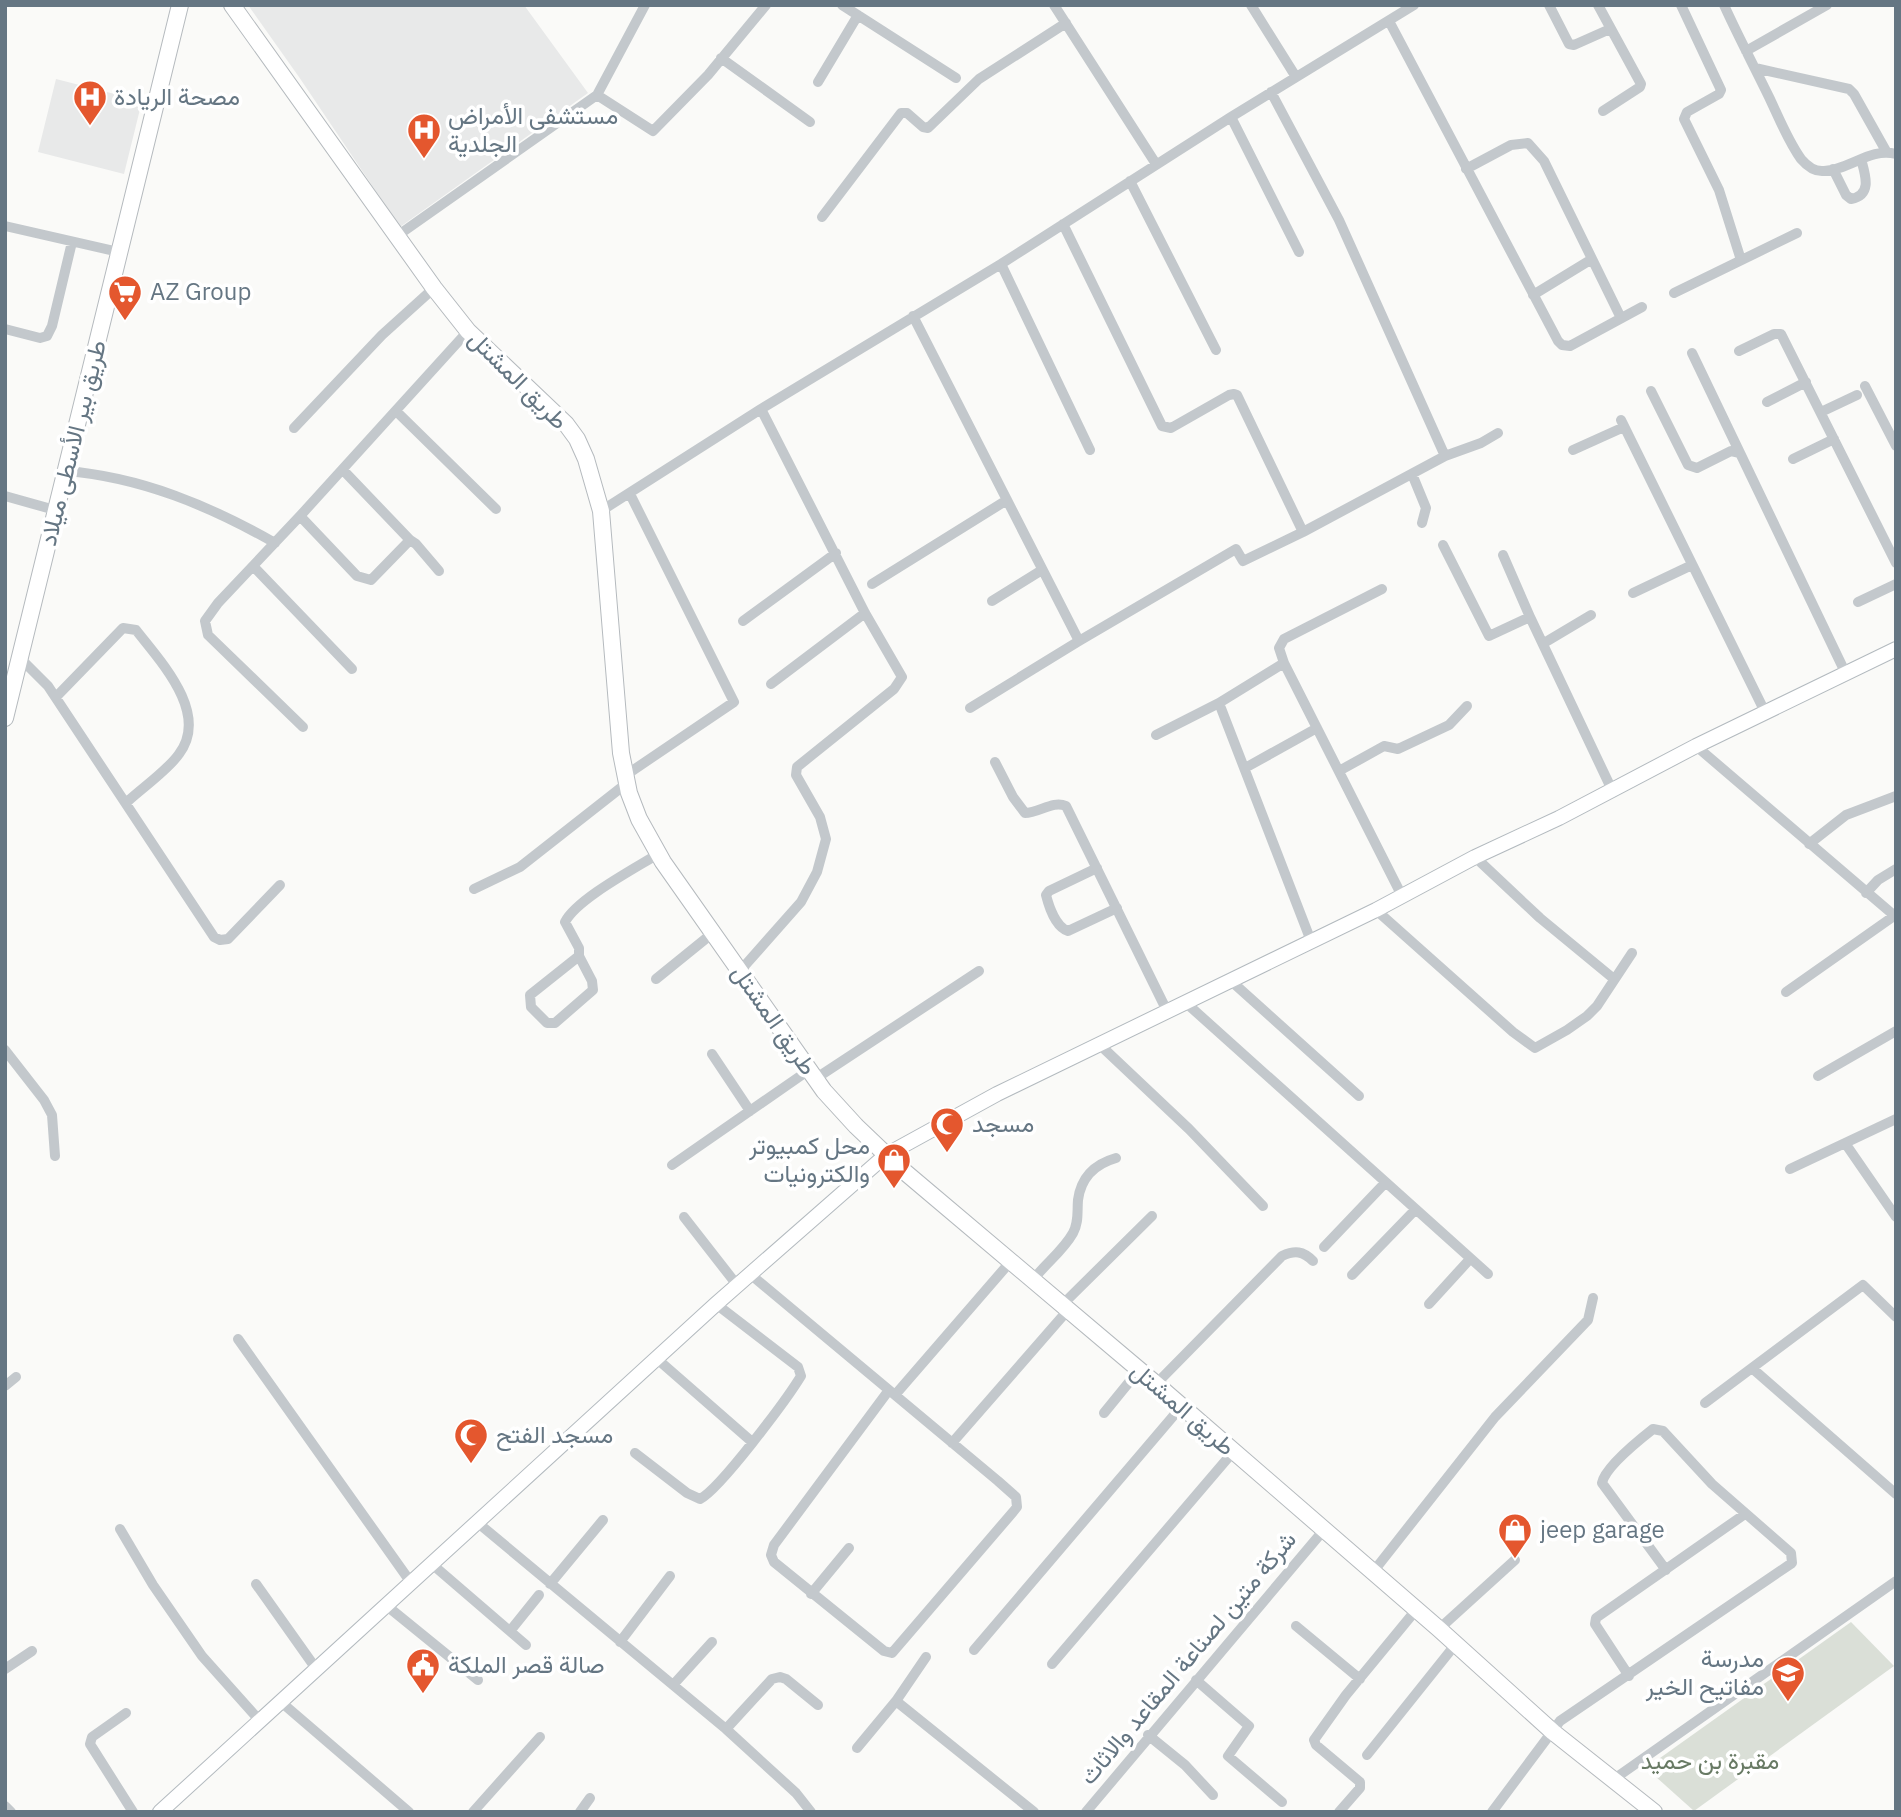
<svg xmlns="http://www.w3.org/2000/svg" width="1901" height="1817" font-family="'IBM Plex Sans',Vazirmatn,sans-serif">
<rect width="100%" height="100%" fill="#fafaf8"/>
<path fill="#e8e9e9" d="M248,5H524L588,93L400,227L299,77Z
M56,79L142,101L124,174L38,152Z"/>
<path fill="#dadfd7" d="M1851,1622L1894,1666L1694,1811L1646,1768Z"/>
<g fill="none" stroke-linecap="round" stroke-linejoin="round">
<g stroke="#b3babf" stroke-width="16">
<path id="secondary" d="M160,1812L716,1304L886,1155L997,1094L1376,910L1475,857L1559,818L1696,746L1896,649"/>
</g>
<g stroke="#b5babe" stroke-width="18">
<path id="primary" d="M232,5L434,288L468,331L566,424L577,439L586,459L601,511L621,753L629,793L639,819L663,862L824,1091L856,1126L899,1167L1156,1384L1439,1629L1553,1732L1654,1812
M5,718L180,5"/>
</g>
<path stroke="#c3c8cc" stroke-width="10" d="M842,5L956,78
M1054,5L1156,164
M1251,5L1296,77
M1549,5L1569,44L1574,45L1610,29
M1598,5L1641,84L1640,87L1603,111
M1681,5L1721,90L1719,94L1687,112L1684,119L1719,190L1741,260
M1724,5C1738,36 1754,66 1769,97C1779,118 1788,141 1801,159C1807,166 1815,172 1824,171C1850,170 1870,147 1896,154
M1389,21L1558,341L1562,345L1570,346L1642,307
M1746,51L1827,5
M721,58L810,122
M1755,68L1849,89L1854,94L1886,151
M818,82L858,15
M597,95L653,131L708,75L766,5
M1231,117L1299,252
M1466,169L1511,145L1528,143L1544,161L1621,318
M1833,169L1846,195L1851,199C1873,195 1865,174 1861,159
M1130,181L1216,350
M822,217L901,113H907L923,127L928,128L979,79L1066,23
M1063,224L1162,426L1171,428L1229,395L1234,394L1237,395L1303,532L1445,456L1339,220L1271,92
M5,226L119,252
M397,236L597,95L645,5
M1001,264L1090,450
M1674,293L1797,233
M1533,295L1592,259
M913,316L1079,641
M5,329L40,338L47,336L52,326L72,242
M1739,351L1774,334H1781L1896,563
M1692,353L1740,453
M1865,386L1896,446
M1651,391L1688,465L1697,468L1731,451L1740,453L1846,674
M1767,402L1806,382
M396,411L496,509
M1821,412L1857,395
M1621,420L1766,714
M294,428L382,335L434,288
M1573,450L1624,427
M1445,456L1481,443L1498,433
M1793,459L1834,439
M343,470L410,540
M66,471C141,477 210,506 275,543
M1412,474L1426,508L1422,523
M5,496L55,510
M601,511L761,409L1001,264L1231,117L1414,5
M300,516L357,576L371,580L410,540L416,544L439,571
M1443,545L1489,636L1530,617L1612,790
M1503,555L1530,617
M253,566L352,669
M872,584L1007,500
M1633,593L1692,565
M992,601L1042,570
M1858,602L1896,584
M743,621L836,553
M1544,643L1591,615
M21,659L48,686L214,937L220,940L228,939L280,885
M1284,663L1402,896
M771,684L865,613
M56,697L123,628L136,630C160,661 210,713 179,754C168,770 142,788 127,802
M1219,703L1284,663L1279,648L1284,639L1382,589
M970,708L1079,641L1236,549L1243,561L1303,532
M303,727L208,635L205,621L218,603L300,516L468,331
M1156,735L1219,703L1311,941
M1696,746L1896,917
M995,762L1013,797L1025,813C1039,813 1053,800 1066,806L1167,1011
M1245,768L1317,728
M1339,771L1384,746L1398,749L1449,725L1467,706
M626,775L734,702L630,494
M1809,844L1846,815L1896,796
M1475,857L1540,918L1614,979
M1097,868L1049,891L1046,895C1049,907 1056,927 1068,931L1117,908
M474,889L520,867L627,783
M1866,893L1878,880L1896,869
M1376,910L1513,1032L1535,1048L1567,1030L1587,1016L1597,1006L1632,953
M579,956L530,995L531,1007L547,1023H555L593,990L592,981L579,956V948L565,922C577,899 634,869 658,854
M740,971L801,902L817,872L826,839L820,817L796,775L797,767L894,689L902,677L865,613L761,409
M656,979L714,932
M1230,980L1359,1096
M1786,992L1894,916
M1185,1002L1488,1274
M1099,1044L1189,1129L1263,1206
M5,1050L44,1100L52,1115L55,1156
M712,1054L750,1111
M1818,1076L1896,1031
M815,1079L979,971
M1845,1143L1896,1217
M672,1165L809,1070
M1790,1169L1896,1119
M684,1217L737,1285
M1324,1247L1385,1183
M750,1274L998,1481L1016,1497L1017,1507L1013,1512L892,1653L884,1651L774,1562L771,1555L774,1545L889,1390
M1352,1275L1415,1210
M1033,1280C1045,1264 1063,1251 1073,1233C1079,1222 1077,1212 1078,1200C1081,1177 1095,1164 1116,1158
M1429,1304L1470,1259
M1062,1305L1152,1216
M238,1339L412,1584
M656,1358L751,1441
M1753,1369L1896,1494
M1156,1384L1282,1256C1295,1250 1303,1251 1313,1261
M5,1386L16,1377
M895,1395L1011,1261
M1705,1403L1863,1285L1896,1317
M1104,1413L1139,1370
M952,1443L1068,1310
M635,1453L687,1493L700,1499C720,1489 787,1399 801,1376L798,1367L716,1304
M478,1523L726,1729L796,1793L811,1812
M120,1529L153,1585L202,1656L260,1721
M433,1565L526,1645
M1373,1572L1495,1417L1588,1320L1593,1298
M256,1584L317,1670
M550,1584L603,1520
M811,1594L849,1548
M387,1606L478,1680
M1296,1626L1360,1679
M1439,1629L1515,1560
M510,1631L539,1595
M620,1642L670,1576
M974,1650L1181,1407
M926,1657L896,1701L1034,1812
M1052,1664L1233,1452
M5,1669L32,1651
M1629,1676L1595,1624L1596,1618L1745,1514
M1196,1680L1249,1726L1228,1756L1282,1802
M673,1685L712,1642
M281,1702L409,1812
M126,1713L92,1737L90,1744L133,1812
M726,1729L772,1679L780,1677L786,1679L818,1705
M1148,1735L1185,1765L1213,1795
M857,1748L896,1701
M1367,1755L1455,1645
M1614,1779L1896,1581
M5,1806L11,1812
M473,1812L540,1737
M580,1812L590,1798
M1086,1812L1323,1531
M1339,1812L1360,1788V1782L1316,1745L1314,1740L1346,1695L1416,1610
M1492,1812L1560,1721L1792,1563L1791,1553L1712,1484L1663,1431L1653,1429C1639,1440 1605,1467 1602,1483L1666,1570"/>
<use href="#secondary" stroke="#fff" stroke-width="14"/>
<use href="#primary" stroke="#fff" stroke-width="16"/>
</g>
<defs>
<g id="hospital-pin" transform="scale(1.75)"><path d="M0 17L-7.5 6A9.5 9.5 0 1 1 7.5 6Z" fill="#e4572e" stroke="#fff"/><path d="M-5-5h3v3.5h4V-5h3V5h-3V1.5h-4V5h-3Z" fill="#fff"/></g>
<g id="supermarket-pin" transform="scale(1.75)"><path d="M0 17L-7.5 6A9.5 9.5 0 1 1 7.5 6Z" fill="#e4572e" stroke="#fff"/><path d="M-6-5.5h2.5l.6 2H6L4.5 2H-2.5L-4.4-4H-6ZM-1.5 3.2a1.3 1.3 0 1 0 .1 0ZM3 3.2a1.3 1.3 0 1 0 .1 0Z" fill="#fff"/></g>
<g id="mosque-pin" transform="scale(1.75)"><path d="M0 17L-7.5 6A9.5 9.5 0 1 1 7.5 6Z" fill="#e4572e" stroke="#fff"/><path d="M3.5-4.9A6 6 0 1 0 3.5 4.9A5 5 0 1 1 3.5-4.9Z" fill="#fff"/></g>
<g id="shop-pin" transform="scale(1.75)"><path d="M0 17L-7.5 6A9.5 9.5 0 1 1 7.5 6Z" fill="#e4572e" stroke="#fff"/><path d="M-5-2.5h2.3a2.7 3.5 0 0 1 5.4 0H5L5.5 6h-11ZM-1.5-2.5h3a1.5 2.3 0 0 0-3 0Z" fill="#fff"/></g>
<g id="civic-pin" transform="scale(1.75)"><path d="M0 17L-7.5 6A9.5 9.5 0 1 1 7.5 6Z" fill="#e4572e" stroke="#fff"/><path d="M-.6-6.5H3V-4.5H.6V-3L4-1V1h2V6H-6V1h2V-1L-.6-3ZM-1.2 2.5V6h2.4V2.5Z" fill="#fff"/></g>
<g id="school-pin" transform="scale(1.75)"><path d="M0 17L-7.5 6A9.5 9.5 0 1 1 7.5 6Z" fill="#e4572e" stroke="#fff"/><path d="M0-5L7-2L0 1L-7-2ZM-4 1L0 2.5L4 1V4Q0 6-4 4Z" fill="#fff"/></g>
</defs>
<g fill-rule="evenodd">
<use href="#hospital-pin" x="90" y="97"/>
<use href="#hospital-pin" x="424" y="130"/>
<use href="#supermarket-pin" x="125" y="292"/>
<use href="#mosque-pin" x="947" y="1124"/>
<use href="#shop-pin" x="894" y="1160"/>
<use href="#mosque-pin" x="471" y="1435"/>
<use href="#shop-pin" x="1515" y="1530"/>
<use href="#civic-pin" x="423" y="1665"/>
<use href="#school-pin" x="1788" y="1673"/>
</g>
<g text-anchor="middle" stroke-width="7" stroke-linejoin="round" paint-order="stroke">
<g font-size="24" fill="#657683" stroke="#fff" text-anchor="start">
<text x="114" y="105">مصحة الريادة</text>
<text x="448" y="124">مستشفى الأمراض<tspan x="448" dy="28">الجلدية</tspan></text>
<text x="150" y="300">AZ Group</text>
<text x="972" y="1132">مسجد</text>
<text x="870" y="1154" text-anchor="end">محل كمبيوتر<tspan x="870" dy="28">والكترونيات</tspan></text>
<text x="496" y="1443">مسجد الفتح</text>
<text x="1540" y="1538">jeep garage</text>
<text x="1764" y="1667" text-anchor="end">مدرسة<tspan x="1764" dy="28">مفاتيح الخير</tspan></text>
<text x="448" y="1673">صالة قصر الملكة</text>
</g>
<g font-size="24" fill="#657683" stroke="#fff">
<text transform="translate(518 380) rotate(45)" y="8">طريق المشتل</text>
<text transform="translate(73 443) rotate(-76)" y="8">طريق بير الأسطى ميلاد</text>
<text transform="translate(774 1020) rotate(55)" y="8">طريق المشتل</text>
<text transform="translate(1183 1409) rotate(41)" y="8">طريق المشتل</text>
<text transform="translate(1188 1658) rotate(-50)" y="8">شركة متين لصناعة المقاعد والاثاث</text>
</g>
<g font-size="24" fill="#687a64" stroke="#fff">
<text x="1710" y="1769">مقبرة بن حميد</text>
</g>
</g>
<rect width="1901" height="1817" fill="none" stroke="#657683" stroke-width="14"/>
</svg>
